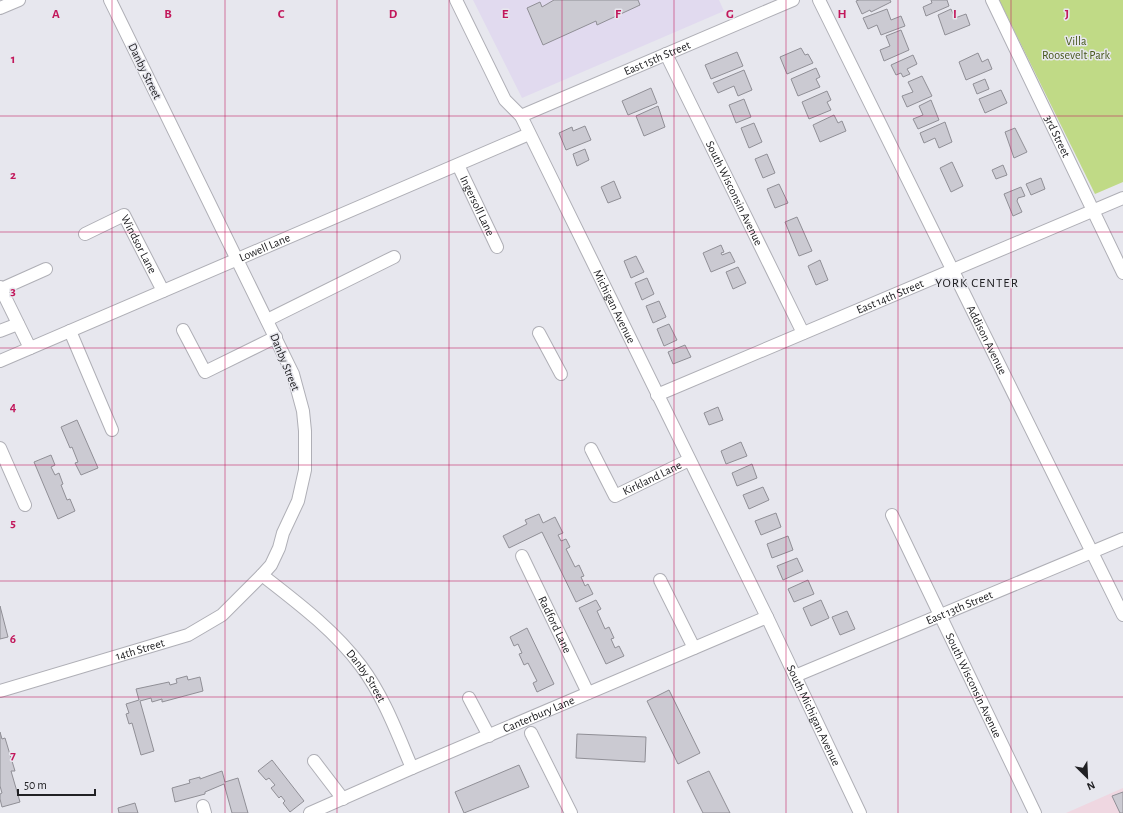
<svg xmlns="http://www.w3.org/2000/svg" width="1123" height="813" font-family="'Alegreya Sans',sans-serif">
<rect width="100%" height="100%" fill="#e7e7ee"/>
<path fill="#efd7e1" d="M1123,788V813H1066Z"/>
<path fill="#e1daef" d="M473,0H719L724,11L522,98Z"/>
<path fill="#c0da86" d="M999,0H1123V182L1095,194Z"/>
<path fill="#cbcad2" stroke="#908f96" d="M554,0H638L640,5L597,25L596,21L543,45L527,8L540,2L542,7Z
M859,0H890L891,2L871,12L870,10L862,14L856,1Z
M931,0H947L949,6L926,16L923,7L932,3Z
M887,9L891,20L901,16L905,26L881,35L877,25L868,29L863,18Z
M951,9L955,18L966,14L970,25L945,35L938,15Z
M901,30L909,50L884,61L880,50L890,46L886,36Z
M801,48L805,55L808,54L813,63L787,74L780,57Z
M737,52L743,66L711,79L705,65Z
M978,53L982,62L988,59L992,69L966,80L959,62Z
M913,55L917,64L907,69L910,74L903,77L901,73L896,75L891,65Z
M816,68L820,77L816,79L820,87L798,96L791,79Z
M744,70L752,90L738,96L734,86L718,93L713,83Z
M922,76L932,96L907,107L902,96L913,92L908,82Z
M985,79L989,89L977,94L973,84Z
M651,88L657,103L628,115L622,101Z
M1001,90L1007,103L985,113L979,99Z
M827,91L831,100L827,102L831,110L809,119L802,102Z
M744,99L751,117L736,123L729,105Z
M931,100L939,120L918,129L913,119L923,115L919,106Z
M658,106L665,127L644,136L636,116Z
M834,115L838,123L842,121L846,131L820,142L813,125Z
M945,122L952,142L939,148L935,138L924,143L920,133Z
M754,123L762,142L749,148L741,128Z
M585,126L591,140L566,150L559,133L572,127L573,131Z
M1015,128L1027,152L1014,158L1005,132Z
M585,149L589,160L577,166L573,154Z
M767,154L775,173L763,178L755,159Z
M952,162L963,186L951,192L940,168Z
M1003,165L1007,175L996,179L992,170Z
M1041,178L1045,189L1031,195L1026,184Z
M614,181L621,198L608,203L601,187Z
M779,184L788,203L775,208L767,189Z
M1021,187L1025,196L1018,198L1017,201L1022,212L1013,216L1004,194Z
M797,217L812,251L799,256L785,222Z
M721,245L724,252L721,253L722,255L730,252L735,262L711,272L703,253Z
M636,256L644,272L631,278L624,261Z
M820,260L828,280L816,285L808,266Z
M738,267L746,283L733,289L726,272Z
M647,278L654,294L642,300L635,283Z
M659,301L666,317L653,323L646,306Z
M669,324L677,340L664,346L657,329Z
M685,345L691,357L673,364L668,352Z
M718,407L723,420L709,425L704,413Z
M77,420L98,468L81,475L75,463L78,462L72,447L70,448L61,427Z
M741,442L747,456L726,464L721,451Z
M51,455L55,465L51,467L55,475L59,473L63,484L61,485L67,500L70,499L75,511L58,519L34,462Z
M752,464L757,478L737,486L732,473Z
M763,487L769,500L749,509L743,495Z
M776,513L781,527L761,535L755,521Z
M539,514L543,523L555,517L563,533L558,535L561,541L566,539L570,547L566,549L575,567L579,565L584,576L581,577L585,586L588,584L593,594L576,602L542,532L509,548L503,536L527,524L525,520Z
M788,536L793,550L772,558L767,544Z
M797,558L803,571L783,580L777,566Z
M808,580L814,594L794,602L788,589Z
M596,600L601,609L597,611L605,629L609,627L614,638L611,639L615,648L619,646L624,656L606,664L579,608Z
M821,600L829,618L811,626L803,608Z
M0,606L8,637L0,639Z
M847,611L855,629L840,635L832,617Z
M527,628L554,684L537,692L533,683L537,681L528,663L524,665L519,654L522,653L518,644L514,646L510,637Z
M187,676L188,680L200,677L203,691L162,702V699L152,702L151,698L140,701L154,751L141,755L132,723L129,724L126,714L129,713L126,704L139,700L136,689L169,682L170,685L177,683L176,679Z
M669,690L700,753L678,764L647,701Z
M0,732L2,739L5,738L15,771H11L20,802L2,807L0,799V794L2,793L0,786Z
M577,734L646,737L645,762L576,758Z
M272,760L304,801L290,812L283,803L285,801L281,796L279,798L271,788L275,785L269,778L266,780L258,771Z
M519,765L529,787L464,813L455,792Z
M222,771L225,782L238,778L248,813H232L224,784L205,792V794L175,802L172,788L190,783L189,780L200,777V779Z
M709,771L730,813H703L687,781Z
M1123,792V813H1120L1112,796Z
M135,803L138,813H119L118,808Z"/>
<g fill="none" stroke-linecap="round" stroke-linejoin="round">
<g stroke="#afafb6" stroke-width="14">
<g id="minor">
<path id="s1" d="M456,0L505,100L521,116L767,617L860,813"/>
<path id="s2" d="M819,0L1123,615"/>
<path id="s3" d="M992,0L1123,273"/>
<path d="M0,8L19,0"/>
<path id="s4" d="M666,54L803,333"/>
<path id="s5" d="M521,116L793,0"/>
<path id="s6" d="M458,165L497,247"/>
<path id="s7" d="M85,234L124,215L163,291"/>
<path d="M0,287L30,348"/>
<path d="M1,289L46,269"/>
<path d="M267,320L394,257"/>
<path d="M183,330L205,372L276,337"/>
<path d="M0,331L18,324"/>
<path d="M70,331L112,430"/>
<path d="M539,333L561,374"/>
<path id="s8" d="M0,361L529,134"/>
<path id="s9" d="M657,395L1123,198"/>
<path d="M0,448L25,505"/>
<path id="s10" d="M591,449L615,496L689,460"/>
<path id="s11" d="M892,515L1035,813"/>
<path id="s12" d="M522,556L588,693"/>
<path id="s13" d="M262,575C298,603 334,630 361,666C384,697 397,733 412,768"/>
<path d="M660,580L694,648"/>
<path id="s14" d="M795,676L1123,539"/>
<path id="s15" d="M0,691L188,635L222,615L262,575L271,565L279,548L283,533L298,501L305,470V431L303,411L293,374L110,0"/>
<path d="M469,698L489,736"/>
<path d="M531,733L571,813"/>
<path d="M314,761L343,799"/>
<path d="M203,806L205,813"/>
<path id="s16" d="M310,813L412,768L767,617"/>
</g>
</g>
<use href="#minor" stroke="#fff" stroke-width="12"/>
</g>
<path fill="none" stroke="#c2185b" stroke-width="1" stroke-opacity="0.55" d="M112,0V813M225,0V813M337,0V813M449,0V813M562,0V813M674,0V813M786,0V813M898,0V813M1011,0V813M0,116H1123M0,232H1123M0,348H1123M0,465H1123M0,581H1123M0,697H1123"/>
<g text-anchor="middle" stroke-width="3" stroke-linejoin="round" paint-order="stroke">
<g font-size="12" fill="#47581c" stroke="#e7e7ee">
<text x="1076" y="45">Villa<tspan x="1076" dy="14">Roosevelt Park</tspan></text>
</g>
<g font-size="12" fill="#212124" stroke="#e7e7ee">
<text dy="4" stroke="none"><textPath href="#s5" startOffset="148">East 15th Street</textPath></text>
<text transform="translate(145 71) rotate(64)" y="4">Danby Street</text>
<text dy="4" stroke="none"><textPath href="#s3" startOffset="151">3rd Street</textPath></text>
<text dy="4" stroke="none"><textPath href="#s4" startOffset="155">South Wisconsin Avenue</textPath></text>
<text dy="4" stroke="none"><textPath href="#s6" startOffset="45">Ingersoll Lane</textPath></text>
<text dy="4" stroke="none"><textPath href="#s7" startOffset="76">Windsor Lane</textPath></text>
<text dy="4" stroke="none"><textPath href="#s8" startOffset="288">Lowell Lane</textPath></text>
<text dy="4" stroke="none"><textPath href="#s9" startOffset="253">East 14th Street</textPath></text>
<text dy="4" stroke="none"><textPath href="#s1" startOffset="346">Michigan Avenue</textPath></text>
<text dy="4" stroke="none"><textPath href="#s2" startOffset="379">Addison Avenue</textPath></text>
<text transform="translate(285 362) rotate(68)" y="4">Danby Street</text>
<text dy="4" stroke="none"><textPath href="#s10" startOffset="94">Kirkland Lane</textPath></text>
<text dy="4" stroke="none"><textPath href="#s14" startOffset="178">East 13th Street</textPath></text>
<text dy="4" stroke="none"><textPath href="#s12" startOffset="76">Radford Lane</textPath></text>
<text dy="4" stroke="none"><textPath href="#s15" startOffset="146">14th Street</textPath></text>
<text dy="4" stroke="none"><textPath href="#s13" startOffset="146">Danby Street</textPath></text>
<text dy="4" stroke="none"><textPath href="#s11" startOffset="189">South Wisconsin Avenue</textPath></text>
<text dy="4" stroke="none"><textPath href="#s16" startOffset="249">Canterbury Lane</textPath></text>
<text dy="4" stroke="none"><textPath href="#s1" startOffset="801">South Michigan Avenue</textPath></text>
</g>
<g font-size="13" letter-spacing="1" fill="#212124" stroke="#e7e7ee">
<text x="977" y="287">YORK CENTER</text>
</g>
</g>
<g font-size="13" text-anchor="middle" font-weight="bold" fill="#c2185b" stroke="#e7e7ee" stroke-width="3" stroke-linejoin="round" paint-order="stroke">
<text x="56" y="18">A</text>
<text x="168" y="18">B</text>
<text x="281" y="18">C</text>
<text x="393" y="18">D</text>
<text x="505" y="18">E</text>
<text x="618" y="18">F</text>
<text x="730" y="18">G</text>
<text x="842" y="18">H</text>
<text x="955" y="18">I</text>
<text x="1067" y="18">J</text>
<text x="13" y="63">1</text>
<text x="13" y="179">2</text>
<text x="13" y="295">3</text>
<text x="13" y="411">4</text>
<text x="13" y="527">5</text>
<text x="13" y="643">6</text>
<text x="13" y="759">7</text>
</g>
<g transform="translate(1087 777) rotate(156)" stroke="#e7e7ee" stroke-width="3" paint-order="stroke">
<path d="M0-3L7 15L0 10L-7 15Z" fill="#212124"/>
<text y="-6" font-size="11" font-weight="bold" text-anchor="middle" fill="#212124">N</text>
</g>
<path d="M18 789v6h77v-6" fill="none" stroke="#212124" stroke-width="2"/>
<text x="24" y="789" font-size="12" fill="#212124" stroke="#e7e7ee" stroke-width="3" paint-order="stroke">50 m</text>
</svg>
